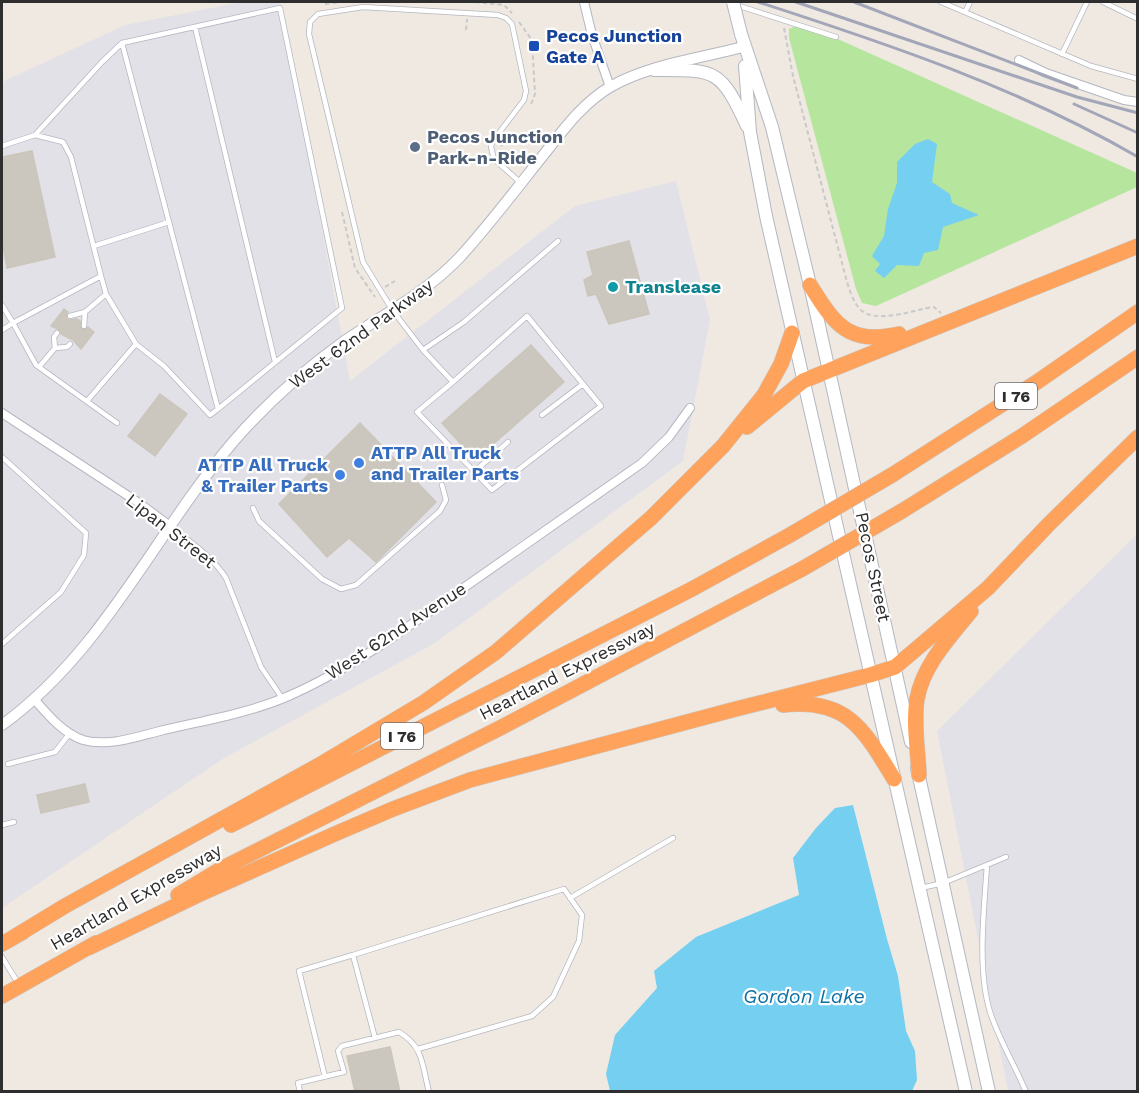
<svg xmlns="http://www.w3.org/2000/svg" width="1139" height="1093" font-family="'Work Sans',sans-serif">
<rect width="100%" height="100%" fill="#efe9e1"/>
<path fill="#e3e1e8" d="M242,2H280L350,381L575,206L676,181L710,320L683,461L435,643L224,758L2,908V82L125,25Z
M1137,534V1091H1008L937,731Z"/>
<path fill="#b6e59e" d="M802,23L1137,173V187L876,306L862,303L856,289L789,38V29Z"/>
<path fill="#75cff0" d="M928,139L937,144L932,182L950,194L952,203L979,215L943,227L938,250L924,253L919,266L897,265L884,278L875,271L880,264L872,256L884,236L888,209L897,183V162L915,144Z
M853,805L887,939L898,976L906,1031L915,1051L917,1080L912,1091H610L606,1074L615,1035L657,988L654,971L696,937L799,895L793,858L816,828L835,808Z"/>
<path fill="#cbc7bf" stroke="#cbc5ba" stroke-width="1.5" d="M32,151L55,257L7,268L2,241V157Z
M629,241L649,314L609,324L596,294L588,296L584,280L593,275L587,252Z
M64,309L68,312L66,315L67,320L77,319L80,321L81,329L85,330L88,327L94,332L81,349L73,340L61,334L60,330L51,326Z
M531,345L564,382L475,460L442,423Z
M160,394L187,414L155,456L128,436Z
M360,423L436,502L376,562L349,538L327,557L279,504Z
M85,784L89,802L41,813L37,795Z
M390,1047L400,1092H355L347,1056Z"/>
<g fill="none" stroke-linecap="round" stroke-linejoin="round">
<g stroke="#b4b7c1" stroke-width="6">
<path id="service" d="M941,2L1091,66L1138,79
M1103,2L1138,19
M736,5L836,37
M965,12L970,2
M195,27L275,362
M1062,54L1087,2
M35,135L102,62L122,43
M2,146L35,135L63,142L71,157L101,276L13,323L2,305
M94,246L169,222
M101,276L106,294L136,344
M85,312L106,294
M70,316L85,312L84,326
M2,330L13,323L36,365L117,423
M57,333L54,337L55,348L67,347L70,344
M423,350L464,322L558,241
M39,367L55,348
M453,382L527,316L601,406L492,490L417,412L453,382L423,350L393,311L363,262L309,34L310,22L318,14L363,7L498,15L506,18L512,24L526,91L524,100L492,142L491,147L494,159L521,183
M87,401L136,344L164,366L210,415L218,409L342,308L280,8L122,43L218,409
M542,415L583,384
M2,457L86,533L84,555L61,592L2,644
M474,472L508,442
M253,508L259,521L322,579L341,589L356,585L440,511L446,500L442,485
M170,526C190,542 212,556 226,578L261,667L282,698
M8,764L55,752L70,733
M2,825L14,822
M987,865C984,910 977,969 990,1012C999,1040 1015,1065 1026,1092
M921,888L943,883L1006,857
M570,898L673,838
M2,957L18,983
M375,1038L353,955L564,889L582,915L579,941L553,997L532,1016L418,1049
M325,1077L299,971L353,955
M300,1092L298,1083L344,1072L338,1051L342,1046L399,1032C424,1047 422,1065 429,1092"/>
</g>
<g stroke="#b4b7c1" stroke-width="10">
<path id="minor" d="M584,2L592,35L610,87
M1019,60L1046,73L1124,100L1138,102
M2,413L139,503L170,526
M34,699C48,715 63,733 83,740C108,747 136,737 160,731C201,721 245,714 284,698C322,682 355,662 389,640L642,463L669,437L690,408"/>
</g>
<g stroke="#b4b7c1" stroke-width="12">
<path id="tertiary" d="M2,725C104,651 153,536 233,442C265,405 303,371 343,342C384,314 426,293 460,257C490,224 517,188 545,153C564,129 583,103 610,87C648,65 701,58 743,47"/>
</g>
<g stroke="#b4b7c1" stroke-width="14">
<path id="secondary" d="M741,34L772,127L810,285L911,742
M745,66L750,132L766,216L966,1092
M654,70C716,70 720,68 747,126
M917,768L989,1092"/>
</g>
<g stroke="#c9c9c9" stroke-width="16">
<path id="motorway" d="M810,285C835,325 848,345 899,334
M747,427L803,381L1138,246
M892,475L1037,382L1138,312
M902,511L1022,436L1138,357
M783,705C848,698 864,730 894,779
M919,775C918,750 913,723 917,699C923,665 950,637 971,611
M231,825L692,589L790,535
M178,895L221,869L502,727L802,569
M14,937L65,906L321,764L423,703L496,652L651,518L723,446L764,395L781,364L792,333
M2,944L23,932
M88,948L198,895L337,833L393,809L470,780L732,710L870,675L895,667L988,588L1049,524L1138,437
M2,996L96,943"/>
</g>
<path stroke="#c9c9c9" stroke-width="2" stroke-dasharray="4.5 3" stroke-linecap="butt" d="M475,2L504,5L512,13
M325,4L340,2
M519,22L532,40L535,94L530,107
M784,28L793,76L847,282C850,291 853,301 859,308C874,326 915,309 934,307L941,313
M466,30L467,19
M502,142L501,148L503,157
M507,160L516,161
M342,212L355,268L375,297
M385,287L395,281"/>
<use href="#service" stroke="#fff" stroke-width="4.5"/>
<use href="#minor" stroke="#fff" stroke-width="8"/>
<use href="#tertiary" stroke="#fff" stroke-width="10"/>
<use href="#secondary" stroke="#fff" stroke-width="12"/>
<use href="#motorway" stroke="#ffa35c" stroke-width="15"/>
<path stroke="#a3a6b8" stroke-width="3" d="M758,2C888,44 1019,88 1138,157
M796,2L1077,97L1138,113
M854,2L1077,88
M1074,104L1138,133"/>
<g stroke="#b4b7c1" stroke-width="14" stroke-linecap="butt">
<path id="secondary-bridge" d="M733,2L741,34"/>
</g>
<g stroke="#c9c9c9" stroke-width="16" stroke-linecap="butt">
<path id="motorway-bridge" d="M790,535L892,475
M802,569L902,511"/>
</g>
<use href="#secondary-bridge" stroke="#fff" stroke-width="12"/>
<use href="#motorway-bridge" stroke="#ffa35c" stroke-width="15"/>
</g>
<rect fill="#1a4fb4" stroke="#fff" stroke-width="2" x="528" y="40" width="12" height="12" rx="3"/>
<circle fill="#5c6f8a" stroke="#fff" stroke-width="2" cx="415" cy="147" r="6"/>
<circle fill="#0f9aa8" stroke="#fff" stroke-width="2" cx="613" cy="287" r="6"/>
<g fill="#3f7fe0" stroke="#fff" stroke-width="2">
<circle cx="359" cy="463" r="6"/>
<circle cx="340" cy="475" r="6"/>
</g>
<g text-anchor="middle" stroke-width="4.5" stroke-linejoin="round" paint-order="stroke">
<g fill="#fff" stroke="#6d6d6d" stroke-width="1.5">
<rect x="995" y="383" width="42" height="26" rx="4.5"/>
<rect x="381" y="723" width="42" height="26" rx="4.5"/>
</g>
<g font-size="16" font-weight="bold" fill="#2e2e2e">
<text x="1016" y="402">I 76</text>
<text x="402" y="742">I 76</text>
</g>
<g font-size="18" font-weight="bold" fill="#164399" stroke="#fff" text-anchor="start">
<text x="546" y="42">Pecos Junction<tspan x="546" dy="21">Gate A</tspan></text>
</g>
<g font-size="18" font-weight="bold" fill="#4e5e75" stroke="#fff" text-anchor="start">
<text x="427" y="143">Pecos Junction<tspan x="427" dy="21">Park-n-Ride</tspan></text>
</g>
<g font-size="18" font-weight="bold" fill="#0d838f" stroke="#fff" text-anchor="start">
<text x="625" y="293">Translease</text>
</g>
<g font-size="18" fill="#2e2e2e" stroke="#fff">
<text transform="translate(361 334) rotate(-36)" y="6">West 62nd Parkway</text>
<text transform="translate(171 531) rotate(38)" y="6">Lipan Street</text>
<text transform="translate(873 567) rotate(78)" y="6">Pecos Street</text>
<text transform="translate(396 631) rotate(-33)" y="6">West 62nd Avenue</text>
<text transform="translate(567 671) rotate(-27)" y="6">Heartland Expressway</text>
<text transform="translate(136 897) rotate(-30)" y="6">Heartland Expressway</text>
</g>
<g font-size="18" font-weight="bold" fill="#366cbe" stroke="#fff" text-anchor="start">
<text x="371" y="459">ATTP All Truck<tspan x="371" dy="21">and Trailer Parts</tspan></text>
<text x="328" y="471" text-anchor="end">ATTP All Truck<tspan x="328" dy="21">&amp; Trailer Parts</tspan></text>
</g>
<g font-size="20" font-style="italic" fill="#0d6fa3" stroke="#fff">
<text x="804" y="1003">Gordon Lake</text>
</g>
</g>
<rect width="1139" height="1093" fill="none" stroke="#2e2e2e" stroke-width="6"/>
</svg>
